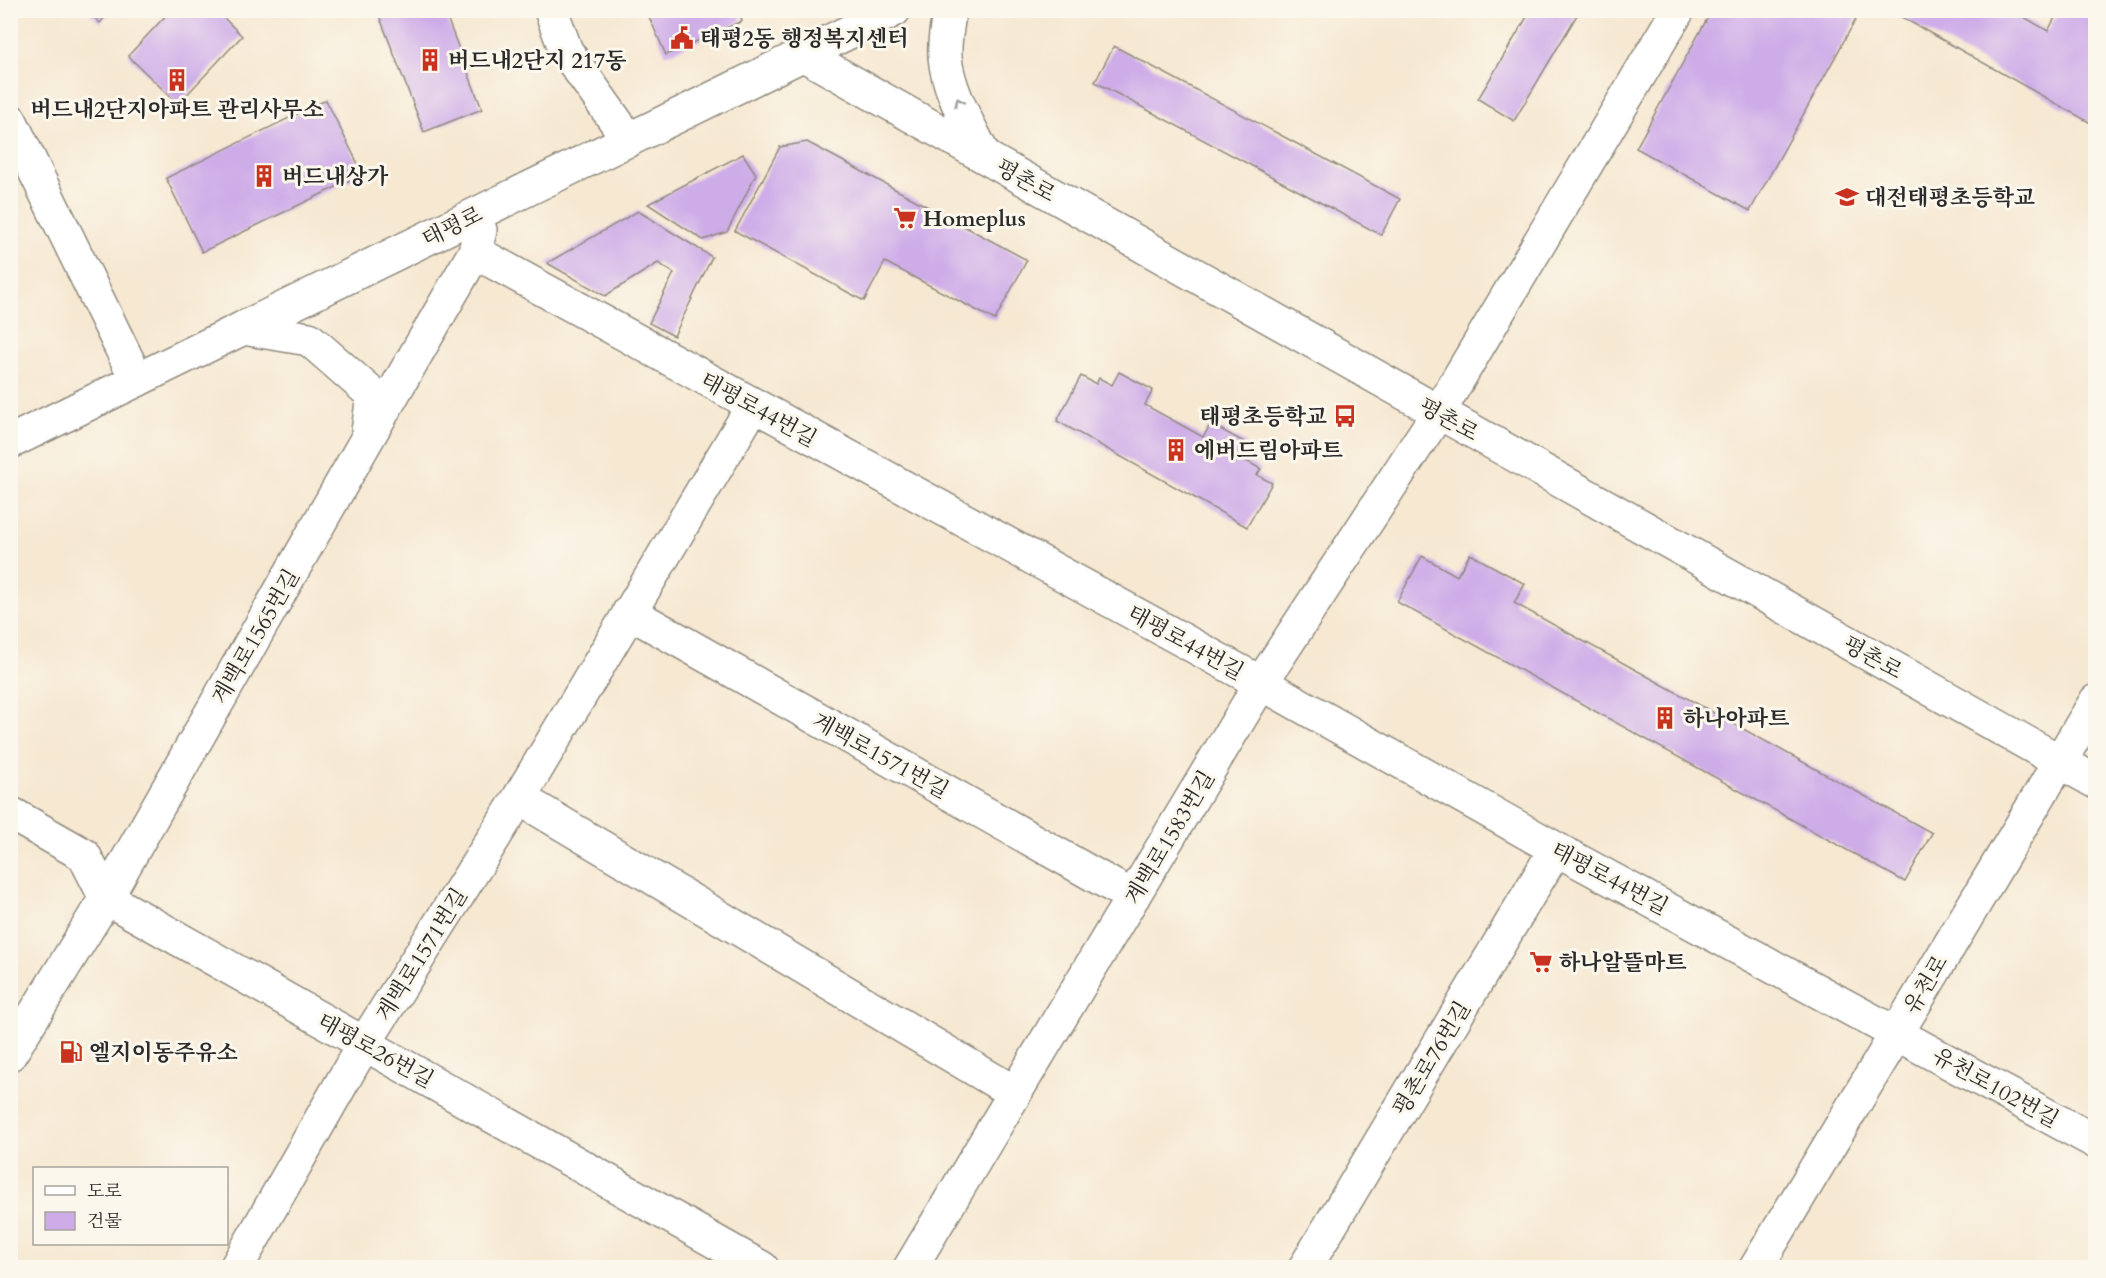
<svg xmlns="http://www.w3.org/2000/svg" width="2106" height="1278" font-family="Cardo,'Noto Serif KR',serif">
<rect width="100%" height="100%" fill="#fbf7ec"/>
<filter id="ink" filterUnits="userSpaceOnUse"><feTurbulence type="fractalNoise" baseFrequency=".0167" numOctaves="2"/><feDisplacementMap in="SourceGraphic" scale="12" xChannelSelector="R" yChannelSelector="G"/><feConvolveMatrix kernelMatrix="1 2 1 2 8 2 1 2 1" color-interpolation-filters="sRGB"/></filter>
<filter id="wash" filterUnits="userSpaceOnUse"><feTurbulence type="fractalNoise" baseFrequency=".008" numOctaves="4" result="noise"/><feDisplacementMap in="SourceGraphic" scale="24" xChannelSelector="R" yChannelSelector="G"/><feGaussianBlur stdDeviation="1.35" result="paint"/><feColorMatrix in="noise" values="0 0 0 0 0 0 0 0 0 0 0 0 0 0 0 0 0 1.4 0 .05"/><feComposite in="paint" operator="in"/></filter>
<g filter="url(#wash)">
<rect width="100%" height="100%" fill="#f6e8d1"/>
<g id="blocks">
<path fill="#ceace8" d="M87,10H111L100,23Z
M171,10H216L242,36L178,104L128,56Z
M377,10H444L482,109L424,132Z
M646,10H738L742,21L666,55Z
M1531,10H1580L1514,121L1478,99Z
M1712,10H1861L1750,211L1636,148Z
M1889,10H2012L2048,31L2059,10H2078L2096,20V126Z
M1114,46L1400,199L1381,235L1095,82Z
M326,100L363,174L202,252L166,178Z
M807,142L1027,260L995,320L885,262L864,301L735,231L780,147Z
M743,154L756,174L727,232L703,240L648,204Z
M638,211L712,257L674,336L649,323L674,273L658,263L605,296L547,263Z
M1119,372L1153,390L1145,405L1203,437L1211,424L1246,443L1239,457L1261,469L1257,475L1272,483L1247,527L1057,421L1081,376L1096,384L1099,378L1112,385Z
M1470,554L1525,584L1514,603L1932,833L1905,882L1397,602L1422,556L1457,576Z"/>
</g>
</g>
<g filter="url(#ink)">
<use href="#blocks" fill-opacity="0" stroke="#908a7e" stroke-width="1.5"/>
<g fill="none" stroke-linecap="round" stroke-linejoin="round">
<g stroke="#908a7e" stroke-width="36">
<path id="minor" d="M551,10L566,51L629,140
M10,120L137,380
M475,252L1261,683L1556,849L2096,1142
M243,328L309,339L373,395L368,432
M629,612L1133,897
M519,798L1015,1093
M10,813L84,855L106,898L762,1268
M10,1054L106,898L367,439L475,252L480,230
M236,1268L364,1044L519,798L753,406
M910,1268L1261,683L1438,413L1678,10
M1305,1268L1556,849"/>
</g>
<g stroke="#908a7e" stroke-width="36">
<path id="major" d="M950,10C947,26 944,41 945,57C948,91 969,125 984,156
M804,55L2096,782
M10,442L894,10
M1756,1268L2096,701"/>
</g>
<use href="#minor" stroke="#fff" stroke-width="33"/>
<use href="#major" stroke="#fff" stroke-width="33"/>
</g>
<defs><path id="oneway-chevron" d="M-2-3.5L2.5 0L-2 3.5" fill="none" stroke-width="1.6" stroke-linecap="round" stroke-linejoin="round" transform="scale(1.5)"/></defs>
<use stroke="#a0a0a0" href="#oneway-chevron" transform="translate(959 102) rotate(-114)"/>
</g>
<defs>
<g id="civic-bare" transform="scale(1.8)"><path d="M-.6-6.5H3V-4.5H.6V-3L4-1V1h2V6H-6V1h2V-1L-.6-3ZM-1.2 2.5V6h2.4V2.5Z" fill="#c8321e" stroke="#fbf7ec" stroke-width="2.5" paint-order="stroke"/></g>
<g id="building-bare" transform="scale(1.8)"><path d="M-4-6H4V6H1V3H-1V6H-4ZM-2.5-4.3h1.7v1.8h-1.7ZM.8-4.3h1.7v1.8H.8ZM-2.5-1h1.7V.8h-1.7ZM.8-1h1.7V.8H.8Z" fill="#c8321e" stroke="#fbf7ec" stroke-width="2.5" paint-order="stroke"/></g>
<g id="school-bare" transform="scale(1.8)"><path d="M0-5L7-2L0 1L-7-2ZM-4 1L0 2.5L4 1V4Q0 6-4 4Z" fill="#c8321e" stroke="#fbf7ec" stroke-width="2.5" paint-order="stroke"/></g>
<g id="supermarket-bare" transform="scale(1.8)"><path d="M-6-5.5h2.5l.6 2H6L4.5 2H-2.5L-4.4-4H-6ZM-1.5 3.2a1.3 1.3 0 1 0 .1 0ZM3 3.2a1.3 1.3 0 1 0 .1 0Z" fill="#c8321e" stroke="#fbf7ec" stroke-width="2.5" paint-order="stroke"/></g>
<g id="bus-bare" transform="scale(1.8)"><path d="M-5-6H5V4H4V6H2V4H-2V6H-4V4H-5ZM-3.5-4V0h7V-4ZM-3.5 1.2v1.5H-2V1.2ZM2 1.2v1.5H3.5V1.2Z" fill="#c8321e" stroke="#fbf7ec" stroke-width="2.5" paint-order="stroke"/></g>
<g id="fuel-bare" transform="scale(1.8)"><path d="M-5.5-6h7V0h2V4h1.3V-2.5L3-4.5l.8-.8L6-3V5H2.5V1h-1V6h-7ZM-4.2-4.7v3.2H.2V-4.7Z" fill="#c8321e" stroke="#fbf7ec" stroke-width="2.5" paint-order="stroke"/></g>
</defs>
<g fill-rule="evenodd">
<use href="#civic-bare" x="682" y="38"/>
<use href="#building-bare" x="430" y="60"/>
<use href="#building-bare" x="177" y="80"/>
<use href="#building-bare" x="264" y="176"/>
<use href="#school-bare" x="1847" y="197"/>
<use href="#supermarket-bare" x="905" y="218"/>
<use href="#bus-bare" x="1345" y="416"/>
<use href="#building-bare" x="1176" y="450"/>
<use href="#building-bare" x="1665" y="718"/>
<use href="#supermarket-bare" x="1541" y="962"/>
<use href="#fuel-bare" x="71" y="1052"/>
</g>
<g text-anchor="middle" stroke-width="6" stroke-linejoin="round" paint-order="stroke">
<g font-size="22" font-weight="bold" fill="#2b2b2b" stroke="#fbf7ec" text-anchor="start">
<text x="700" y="46">태평2동 행정복지센터</text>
<text x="448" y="68">버드내2단지 217동</text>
<text x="177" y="117" text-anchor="middle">버드내2단지아파트 관리사무소</text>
<text x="282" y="184">버드내상가</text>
<text x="1865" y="205">대전태평초등학교</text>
<text x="923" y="226">Homeplus</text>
<text x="1327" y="424" text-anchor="end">태평초등학교</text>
<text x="1194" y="458">에버드림아파트</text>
<text x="1683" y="726">하나아파트</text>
<text x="1559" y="970">하나알뜰마트</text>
<text x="89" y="1060">엘지이동주유소</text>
</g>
<g font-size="22" fill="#2b2b2b" stroke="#fbf7ec">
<text transform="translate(1026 180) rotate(29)" y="8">평촌로</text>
<text transform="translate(452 226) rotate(-26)" y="8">태평로</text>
<text transform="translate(759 409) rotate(29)" y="8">태평로44번길</text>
<text transform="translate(1449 419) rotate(29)" y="8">평촌로</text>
<text transform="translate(255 636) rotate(-60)" y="8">계백로1565번길</text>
<text transform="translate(1186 642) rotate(29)" y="8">태평로44번길</text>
<text transform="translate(1873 657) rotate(29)" y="8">평촌로</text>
<text transform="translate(881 755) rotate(29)" y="8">계백로1571번길</text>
<text transform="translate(1169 837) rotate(-59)" y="8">계백로1583번길</text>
<text transform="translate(1610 878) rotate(28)" y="8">태평로44번길</text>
<text transform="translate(421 954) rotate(-58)" y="8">계백로1571번길</text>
<text transform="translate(1925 984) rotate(-59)" y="8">유천로</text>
<text transform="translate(376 1050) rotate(29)" y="8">태평로26번길</text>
<text transform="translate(1431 1058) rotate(-59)" y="8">평촌로76번길</text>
<text transform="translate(1996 1087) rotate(29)" y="8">유천로102번길</text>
</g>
</g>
<rect width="2106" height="1278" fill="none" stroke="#fbf7ec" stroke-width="36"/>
<rect x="33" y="1167" width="195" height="78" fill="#fbf7ec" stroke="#a8a59f" stroke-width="1.5"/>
<rect x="45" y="1186" width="30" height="9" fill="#ffffff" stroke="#a8a59f" stroke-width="1.5"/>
<text x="87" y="1197" font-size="18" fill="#2b2b2b">도로</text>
<rect x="45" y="1212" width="30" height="18" fill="#ceace8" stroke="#a8a59f" stroke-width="1.5"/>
<text x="87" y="1227" font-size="18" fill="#2b2b2b">건물</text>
</svg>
